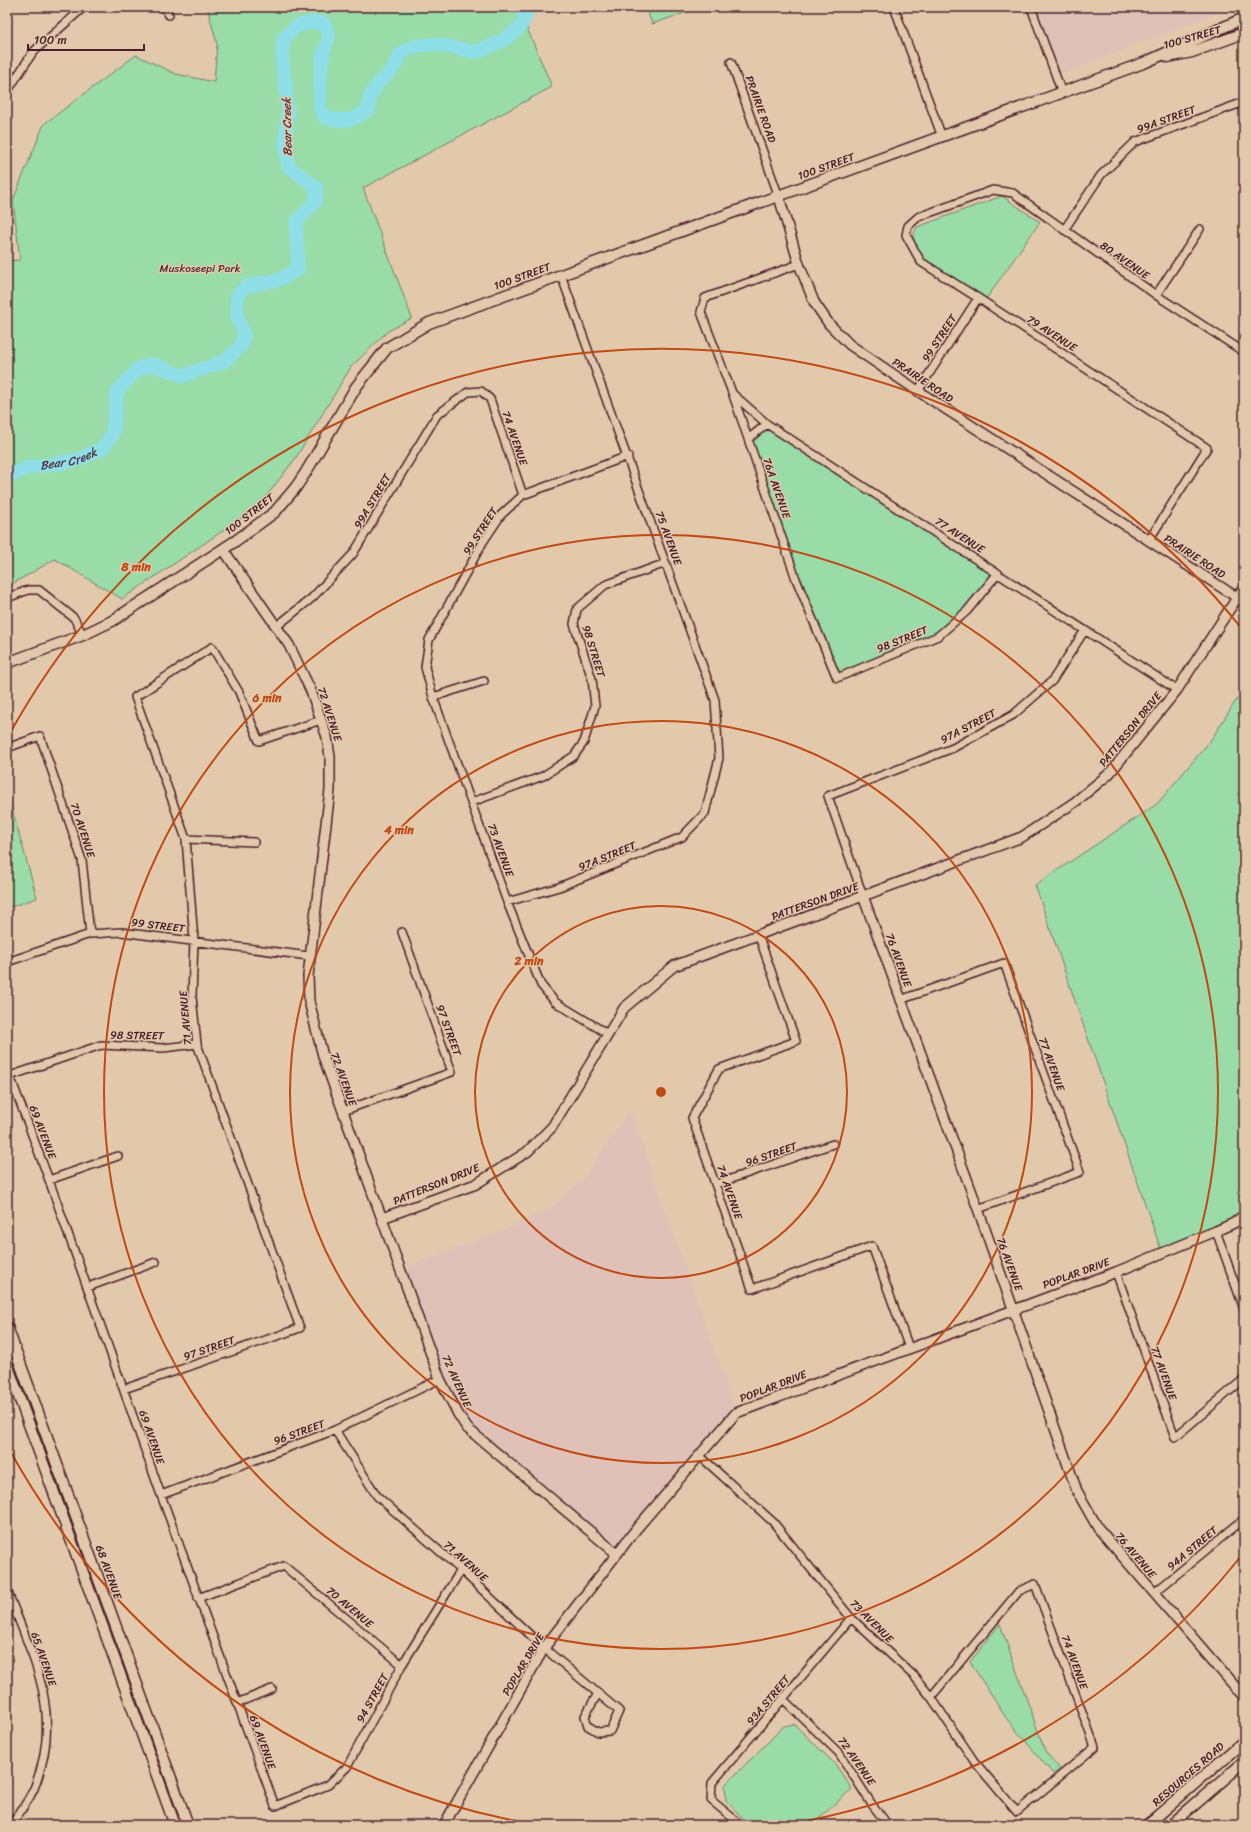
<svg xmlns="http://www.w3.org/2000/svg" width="1251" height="1832" font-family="Sriracha,sans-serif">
<rect width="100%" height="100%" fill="#e3c9ab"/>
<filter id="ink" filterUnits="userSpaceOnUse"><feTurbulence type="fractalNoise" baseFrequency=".025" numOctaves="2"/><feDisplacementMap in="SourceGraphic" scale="8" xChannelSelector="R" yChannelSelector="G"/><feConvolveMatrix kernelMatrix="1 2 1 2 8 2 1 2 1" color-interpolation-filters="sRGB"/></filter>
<g filter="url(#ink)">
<path fill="#dfc1b8" d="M1031,7H1234L1056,76Z
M630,1109L736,1413L617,1554L458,1414L400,1269L505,1230L552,1207L584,1178Z"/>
<path fill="#99dca7" stroke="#727e69" d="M207,7H518L552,87L363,188L412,318L388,331L351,367L295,459L258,507L122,599L55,559L7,587V261L20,260L13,200L44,124L136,55L176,74L214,82L217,44Z
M646,7H702L652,24Z
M1002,196L1040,222L986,299L925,259C917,249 909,239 917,227Z
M767,424L998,573L938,636L837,678L748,439Z
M1244,688V1215L1162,1253L1035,885L1157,804L1210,741Z
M9,798L37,898L7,908V799Z
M1000,1624L1045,1751L1060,1769L1053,1774L1006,1718L970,1662Z
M794,1724L835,1764L852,1789L811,1825H750L726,1801L725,1785L784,1726Z"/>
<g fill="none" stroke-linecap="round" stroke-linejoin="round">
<path stroke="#8edfe8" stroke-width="14" id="s1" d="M7,478L26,468L77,460L103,448L113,433L117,392L138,369L153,364L182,376L225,361L242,345L244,335L237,316V296L247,286L281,279L298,269L296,222L316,201V187L288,166L285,146L288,114L282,52L284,38L297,26L314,22L325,24L329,37L323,54L320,73V108L325,117C344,123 355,121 369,109V99L378,83L393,69L400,54L415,46L435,44L477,52L502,41L519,28L526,16L520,7"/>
<g stroke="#4a1f2b" stroke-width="10">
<path id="minor" d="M164,7L169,15
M894,7L942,137
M1031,7L1062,93
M731,62L779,197
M7,92L33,52L84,7
M1064,230L1101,175L1135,142L1244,102
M799,264L705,298L701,312L733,395L796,579L837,678L938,636L967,611L998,573
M1156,295L1200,229
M918,391L978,298
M734,395L767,424L1177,690
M748,439L767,424
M1149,540L1207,448L978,298L921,262L906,235L908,226L918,217L993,190L1013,193L1156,295L1244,352
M7,598L28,590H39L74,618L83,635
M277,626L312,598L353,554L437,415L468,392L481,391L490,399L523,495
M433,697L484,681
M7,748L40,736L82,860L90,934
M472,802L543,776L574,756L584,742L595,706L592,679L574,624L577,609L605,585L666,563
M186,839L254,842
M863,896L828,796L953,748L1013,715L1052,681L1085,630
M507,902L559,887L682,837L705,813L719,758L715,700L561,275
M758,934L796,1041L719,1069L692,1118L752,1289L872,1246L909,1348
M7,962L90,934L121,932L309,956
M900,1000L1004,963L1080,1172L978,1209
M608,1034L555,1002L541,985L507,902L433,697L425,667L429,640L483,542L501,515L523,495L628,456
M197,1044L163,1048L101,1045L10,1076L49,1180L161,1495L275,1806L328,1785L347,1767L402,1665L461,1570
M343,1111L452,1072L402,932
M49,1180L118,1156
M716,1184L833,1144
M1216,1231L1244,1309
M1116,1272L1175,1437L1244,1379
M88,1287L156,1262
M124,1389L300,1328L197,1044L192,997L194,940L186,839L135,697L212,647L239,692L259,741L321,720
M335,1430L377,1496L461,1570L544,1648L619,1711L610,1731L598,1732L588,1726L585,1716L597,1695
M700,1456L773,1522L851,1618L914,1676L931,1697L974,1761L1017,1812L1095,1747L1035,1584L1019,1591L931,1697
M161,1495L335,1430L440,1379
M7,1590C33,1659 64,1712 35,1786C30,1800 19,1813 11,1825
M1154,1593L1244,1519
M198,1598L284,1566L402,1665
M783,1699L839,1753L871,1803L888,1825
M237,1703L272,1689
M741,1825L711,1800L712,1783L851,1618"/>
</g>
<g stroke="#4a1f2b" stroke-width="12">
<path id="tertiary" d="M779,197L799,264L814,302L829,324L850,345L918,391L1244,602
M223,549L289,645L311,691L327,737L330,757V790L308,976L309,1001L323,1056L440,1379L458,1414L467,1428L617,1554
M863,896L978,1209L1077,1491L1098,1528L1244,1697
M382,1218L476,1184L527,1152L552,1127L624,1008L674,966L1022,837L1075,802L1109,774L1177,690L1244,587
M444,1825L544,1648L637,1528L736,1413L1116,1272L1216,1231L1234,1223L1244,1215"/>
</g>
<g stroke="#4a1f2b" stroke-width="13">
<path id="secondary" d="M1168,57L1192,52L1244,33
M7,663L83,635L112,621L234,542L275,512L296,487L306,472L356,387L387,348L429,323L1146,62L1244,18
M7,1327L188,1825
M7,1364L175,1825
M1147,1825L1244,1741
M1171,1825L1244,1762"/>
</g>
<use href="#minor" stroke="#e3c9ab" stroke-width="7"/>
<use href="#tertiary" stroke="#e3c9ab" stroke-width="9"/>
<use href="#secondary" stroke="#e3c9ab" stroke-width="10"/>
</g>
</g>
<g fill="none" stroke="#c04a14" stroke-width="2">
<circle cx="661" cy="1092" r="186"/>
<circle cx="661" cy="1092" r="371"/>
<circle cx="661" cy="1092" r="557"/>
<path d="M1242 1555A743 743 0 0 1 784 1825M538 1825A743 743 0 0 1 8 1447M8 737A743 743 0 0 1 1242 629"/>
</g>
<g text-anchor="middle" stroke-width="3" stroke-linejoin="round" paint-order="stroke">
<g font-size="11" fill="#4a1f2b" stroke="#e3c9ab">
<text transform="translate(1192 37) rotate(-16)" y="4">100 STREET</text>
<text transform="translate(761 109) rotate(70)" y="4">PRAIRIE ROAD</text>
<text transform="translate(1166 119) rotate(-20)" y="4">99A STREET</text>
<text transform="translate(826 166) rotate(-20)" y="4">100 STREET</text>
<text transform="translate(1125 260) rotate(35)" y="4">80 AVENUE</text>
<text transform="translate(522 276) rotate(-20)" y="4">100 STREET</text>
<text transform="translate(1052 333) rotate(33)" y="4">79 AVENUE</text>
<text transform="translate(939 338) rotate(-57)" y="4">99 STREET</text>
<text transform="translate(923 380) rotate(34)" y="4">PRAIRIE ROAD</text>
<text transform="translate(515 438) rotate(71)" y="4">74 AVENUE</text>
<text transform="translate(777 488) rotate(71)" y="4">76A AVENUE</text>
<text transform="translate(372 501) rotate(-59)" y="4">99A STREET</text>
<text transform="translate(249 514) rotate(-38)" y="4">100 STREET</text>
<text transform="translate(480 531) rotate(-57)" y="4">99 STREET</text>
<text transform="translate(960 535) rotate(33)" y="4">77 AVENUE</text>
<text transform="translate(669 538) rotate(70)" y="4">75 AVENUE</text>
<text transform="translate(1195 556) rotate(33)" y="4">PRAIRIE ROAD</text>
<text transform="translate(902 639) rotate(-22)" y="4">98 STREET</text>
<text transform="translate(594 651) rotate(73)" y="4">98 STREET</text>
<text transform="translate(330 714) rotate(72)" y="4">72 AVENUE</text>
<text transform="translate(968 726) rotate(-28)" y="4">97A STREET</text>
<text transform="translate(1130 729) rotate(-51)" y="4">PATTERSON DRIVE</text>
<text transform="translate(83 830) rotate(72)" y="4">70 AVENUE</text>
<text transform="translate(501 850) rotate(70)" y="4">73 AVENUE</text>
<text transform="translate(607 856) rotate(-22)" y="4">97A STREET</text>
<text transform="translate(815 901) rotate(-20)" y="4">PATTERSON DRIVE</text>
<text transform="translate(158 925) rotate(7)" y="4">99 STREET</text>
<text transform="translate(899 960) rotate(70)" y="4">76 AVENUE</text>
<text transform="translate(185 1018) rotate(-95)" y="4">71 AVENUE</text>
<text transform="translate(449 1030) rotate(70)" y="4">97 STREET</text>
<text transform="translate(137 1035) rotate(1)" y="4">98 STREET</text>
<text transform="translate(1052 1064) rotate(70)" y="4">77 AVENUE</text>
<text transform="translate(344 1079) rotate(70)" y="4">72 AVENUE</text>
<text transform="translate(43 1132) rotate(69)" y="4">69 AVENUE</text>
<text transform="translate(771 1154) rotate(-19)" y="4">96 STREET</text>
<text transform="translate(436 1184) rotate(-22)" y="4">PATTERSON DRIVE</text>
<text transform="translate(730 1192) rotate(71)" y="4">74 AVENUE</text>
<text transform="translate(1010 1264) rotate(70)" y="4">76 AVENUE</text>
<text transform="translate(1076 1273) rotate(-20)" y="4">POPLAR DRIVE</text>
<text transform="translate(209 1348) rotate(-19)" y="4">97 STREET</text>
<text transform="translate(1164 1373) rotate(70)" y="4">77 AVENUE</text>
<text transform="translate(457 1381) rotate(66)" y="4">72 AVENUE</text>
<text transform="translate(773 1386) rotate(-21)" y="4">POPLAR DRIVE</text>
<text transform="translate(299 1432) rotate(-20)" y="4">96 STREET</text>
<text transform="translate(152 1437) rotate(71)" y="4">69 AVENUE</text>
<text transform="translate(1192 1548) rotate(-40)" y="4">94A STREET</text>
<text transform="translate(1136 1555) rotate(50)" y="4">76 AVENUE</text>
<text transform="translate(466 1561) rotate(42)" y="4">71 AVENUE</text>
<text transform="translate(109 1572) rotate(70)" y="4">68 AVENUE</text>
<text transform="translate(350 1607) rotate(40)" y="4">70 AVENUE</text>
<text transform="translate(872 1621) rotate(45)" y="4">73 AVENUE</text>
<text transform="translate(44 1659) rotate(71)" y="4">65 AVENUE</text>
<text transform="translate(1075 1662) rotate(70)" y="4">74 AVENUE</text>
<text transform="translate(523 1664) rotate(-59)" y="4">POPLAR DRIVE</text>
<text transform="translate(372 1698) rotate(-61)" y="4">94 STREET</text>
<text transform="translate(768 1700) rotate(-50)" y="4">93A STREET</text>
<text transform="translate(263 1742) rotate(70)" y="4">69 AVENUE</text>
<text transform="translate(857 1761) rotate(55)" y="4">72 AVENUE</text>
<text transform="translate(1188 1774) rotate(-41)" y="4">RESOURCES ROAD</text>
</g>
<g font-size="11" fill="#523237" stroke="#e3c9ab">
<text x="200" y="272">Muskoseepi Park</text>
</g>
<g font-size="12" font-style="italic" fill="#51323e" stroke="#e3c9ab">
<text transform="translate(287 127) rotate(-91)" y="4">Bear Creek</text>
<text dy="4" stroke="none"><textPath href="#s1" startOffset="65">Bear Creek</textPath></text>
</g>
</g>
<circle cx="661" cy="1092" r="6" fill="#c04a14" stroke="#e3c9ab" stroke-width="2"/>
<g font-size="12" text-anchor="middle" font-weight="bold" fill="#c04a14" stroke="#e3c9ab" stroke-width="3" stroke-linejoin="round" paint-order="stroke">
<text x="136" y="571">8 min</text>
<text x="267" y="702">6 min</text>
<text x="399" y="834">4 min</text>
<text x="529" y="965">2 min</text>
</g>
<rect width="1251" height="1832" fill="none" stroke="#e3c9ab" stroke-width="24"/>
<rect x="12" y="12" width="1227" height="1808" fill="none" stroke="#4a1f2b" stroke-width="1.5" filter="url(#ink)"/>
<path d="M28 44v6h116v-6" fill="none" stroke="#4a1f2b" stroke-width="2"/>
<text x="34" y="44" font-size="12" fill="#4a1f2b" stroke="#e3c9ab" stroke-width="3" paint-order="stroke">100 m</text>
</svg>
